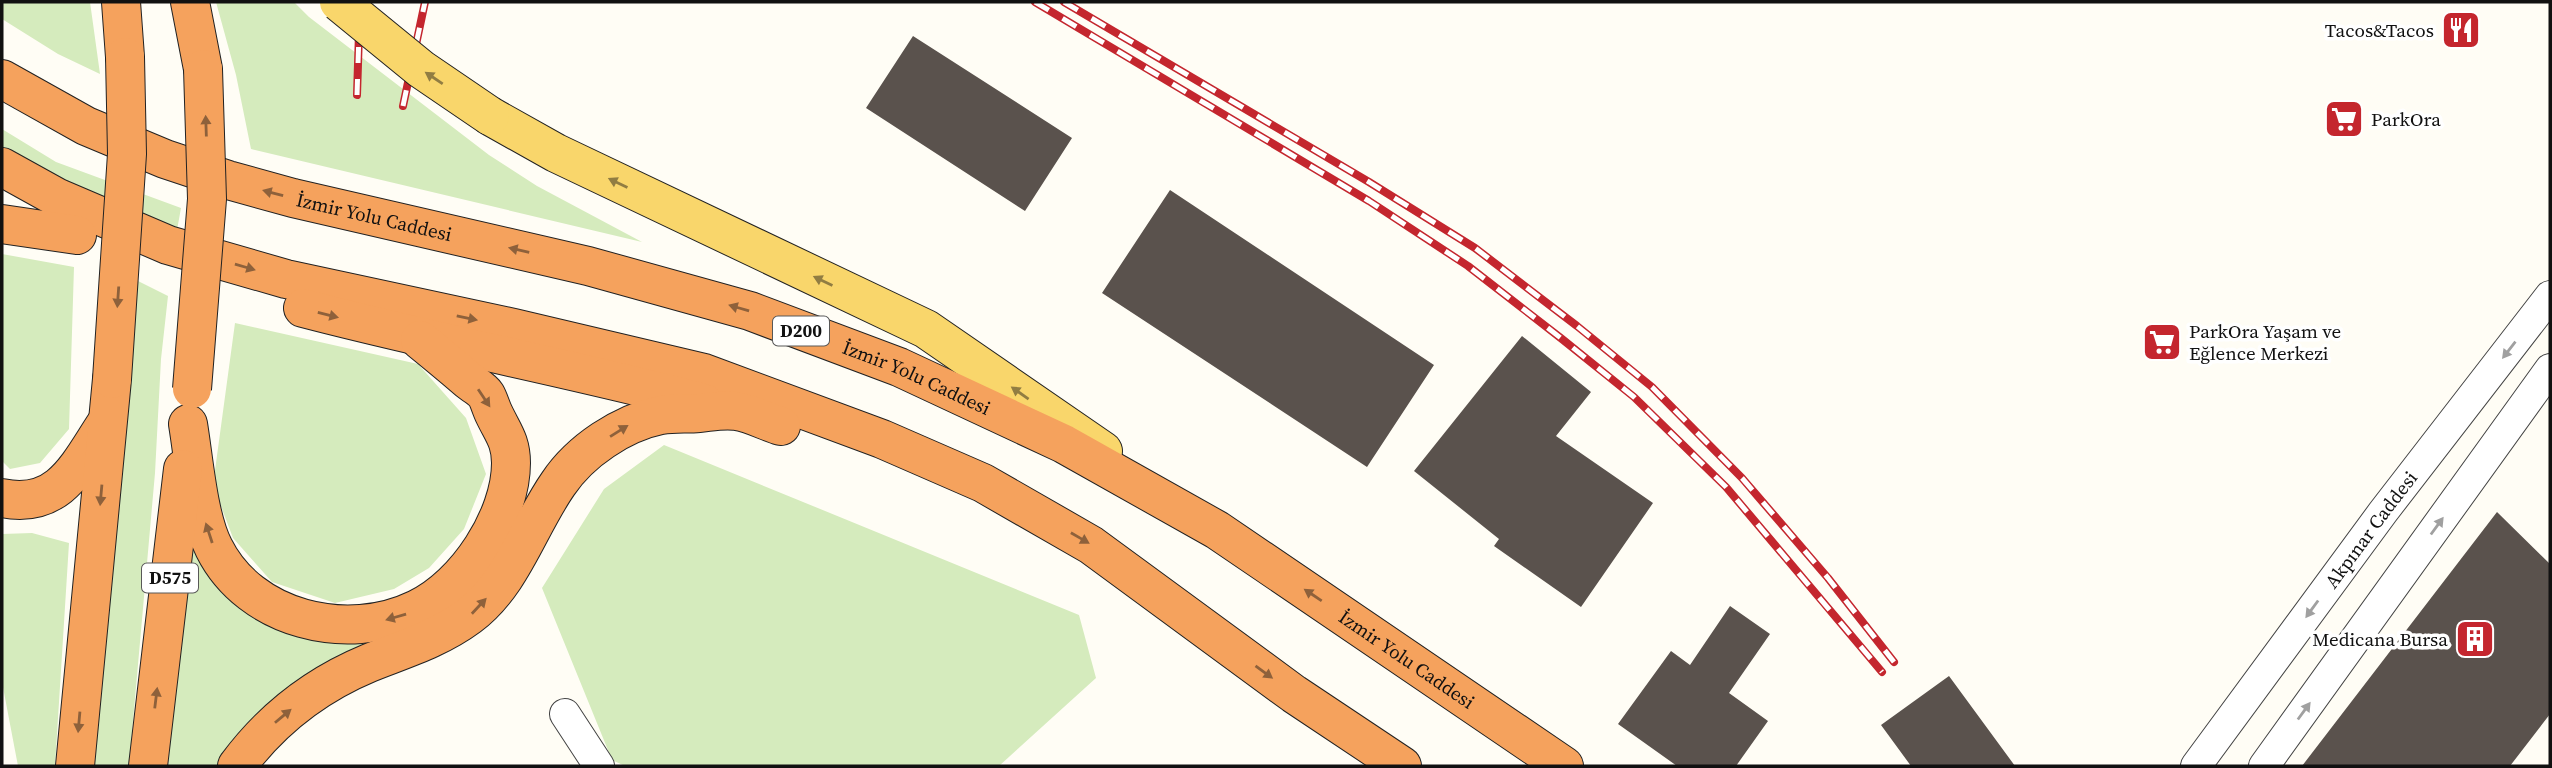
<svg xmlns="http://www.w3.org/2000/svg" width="2552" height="768" font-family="'Source Serif 4',serif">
<rect width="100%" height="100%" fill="#fffdf5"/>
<path fill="#d5ebbd" d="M2,2H90L100,74L58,54L2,19Z
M216,2H294L309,17L489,155L537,186L642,242L251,149L236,75Z
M2,129L56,162L181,208L177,230L73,195L2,150Z
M2,254L74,267L69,429L40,463L10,469L2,461Z
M132,278L168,296L161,359L155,473L129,766H91Z
M235,323L418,364L466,418L486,474L464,529L429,568L394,589L335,603L272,582L233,538L213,485Z
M664,445L1079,615L1096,678L999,766H625L612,760L542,588L604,489Z
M32,533L69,543L55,766H18L2,682V534Z
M186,534L223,592L395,637L231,743L217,766H168Z"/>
<path fill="#5a524d" d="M913,36L1072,138L1025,211L866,108Z
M1170,190L1434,365L1367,467L1102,293Z
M1522,336L1591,392L1556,436L1653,503L1581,607L1494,546L1499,539L1414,471Z
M2497,512L2550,564V714L2510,766H2302Z
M1730,606L1770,634L1729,693L1768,721L1736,766H1677L1618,724L1671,651L1690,665Z
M1949,676L2015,766H1911L1881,725Z"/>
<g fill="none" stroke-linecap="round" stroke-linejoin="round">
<g stroke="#444" stroke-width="32">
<g id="minor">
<path d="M565,714L599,766"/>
<path id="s1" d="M2196,766L2383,512L2550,296"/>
<path d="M2264,766L2550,369"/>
</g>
</g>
<g stroke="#222" stroke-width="40">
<path id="major" d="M490,116L556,153L926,329L1103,451"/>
</g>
<g stroke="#222" stroke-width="40">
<g id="highway">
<path d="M121,2L125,57"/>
<path d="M190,2L203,69"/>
<path id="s2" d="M2,79L86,126L165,159L228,180L293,198L588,266L750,311L899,367L1064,444L1217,530L1564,766"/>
<path d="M2,167L58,198L168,245L286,279L514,328L704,373L882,439L983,483L1091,545L1294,694L1402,766"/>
<path d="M2,224L77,235"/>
<path d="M303,308C436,343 571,368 704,403"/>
<path d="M188,424C194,460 198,517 214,548C250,620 347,643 417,609C466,586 511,517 511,463C511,441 503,433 494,414C491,408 489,400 486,395C482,389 474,385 469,381C453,367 437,354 420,340"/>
<path d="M2,498C59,510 78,466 105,425"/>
<path d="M75,766L112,379"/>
<path d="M148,766L183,469"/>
<path d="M237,766C271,720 316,685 369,663C404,649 438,639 469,616C512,584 528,527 558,484C580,451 622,423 661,415C673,413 687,414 699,413C710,412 724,409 736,411C751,413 767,422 781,426"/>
</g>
</g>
<use href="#minor" stroke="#fff" stroke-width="30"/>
<use href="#major" stroke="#f9d66b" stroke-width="38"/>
<use href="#highway" stroke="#f5a25d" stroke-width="38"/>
<g stroke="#c4262e" stroke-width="8">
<path id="rail" d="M1035,2L1369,201L1468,266L1562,339L1634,397L1726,487L1882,672
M1064,2L1369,182L1475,248L1577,326L1652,387L1742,478L1828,578L1894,662
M357,95L360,2
M403,106L425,2"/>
</g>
<use href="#rail" stroke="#fff" stroke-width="5" stroke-dasharray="16" stroke-linecap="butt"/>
<g stroke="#222" stroke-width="40" stroke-linecap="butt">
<path id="major-bridge" d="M339,2L421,69L490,116"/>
</g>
<g stroke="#222" stroke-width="40" stroke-linecap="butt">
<path id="highway-bridge" d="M112,379L127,154L125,57
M192,389L207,199L203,69"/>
</g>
<use href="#major-bridge" stroke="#f9d66b" stroke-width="38"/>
<use href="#highway-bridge" stroke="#f5a25d" stroke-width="38"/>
</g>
<defs><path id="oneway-solid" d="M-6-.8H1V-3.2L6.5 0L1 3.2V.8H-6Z" transform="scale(1.75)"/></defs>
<g fill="#917d42">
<use href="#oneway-solid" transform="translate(434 78) rotate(-146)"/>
<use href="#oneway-solid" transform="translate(618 183) rotate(-154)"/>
<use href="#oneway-solid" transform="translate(823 281) rotate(-154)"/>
<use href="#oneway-solid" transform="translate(1020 393) rotate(-145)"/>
</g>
<g fill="#8e613b">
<use href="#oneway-solid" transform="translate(206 126) rotate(-92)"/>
<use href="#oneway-solid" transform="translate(273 193) rotate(-165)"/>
<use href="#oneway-solid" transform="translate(519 250) rotate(-167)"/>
<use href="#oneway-solid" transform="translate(245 267) rotate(16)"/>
<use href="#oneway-solid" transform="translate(118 297) rotate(94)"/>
<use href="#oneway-solid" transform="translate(739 308) rotate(-164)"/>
<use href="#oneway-solid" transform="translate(328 315) rotate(14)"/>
<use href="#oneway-solid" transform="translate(467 318) rotate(12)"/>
<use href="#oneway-solid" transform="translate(484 398) rotate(56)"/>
<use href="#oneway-solid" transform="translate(619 431) rotate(-32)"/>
<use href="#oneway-solid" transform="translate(101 495) rotate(95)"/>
<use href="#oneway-solid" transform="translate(209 533) rotate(-108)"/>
<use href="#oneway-solid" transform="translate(1080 538) rotate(30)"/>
<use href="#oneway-solid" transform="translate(1313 595) rotate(-146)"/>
<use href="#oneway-solid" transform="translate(479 606) rotate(-47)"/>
<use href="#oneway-solid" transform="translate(396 617) rotate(164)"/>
<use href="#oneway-solid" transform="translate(1264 672) rotate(36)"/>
<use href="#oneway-solid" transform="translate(156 698) rotate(-83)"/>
<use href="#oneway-solid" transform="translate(283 716) rotate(-40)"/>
<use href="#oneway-solid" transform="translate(79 722) rotate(95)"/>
</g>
<g fill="#a0a0a0">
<use href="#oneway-solid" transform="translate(2509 350) rotate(128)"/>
<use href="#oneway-solid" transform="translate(2437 526) rotate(-54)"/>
<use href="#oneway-solid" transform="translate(2312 609) rotate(126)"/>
<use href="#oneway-solid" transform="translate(2304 711) rotate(-54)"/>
</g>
<defs>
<g id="restaurant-square" transform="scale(2.0125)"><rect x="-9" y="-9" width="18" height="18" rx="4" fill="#c4262e" stroke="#fff"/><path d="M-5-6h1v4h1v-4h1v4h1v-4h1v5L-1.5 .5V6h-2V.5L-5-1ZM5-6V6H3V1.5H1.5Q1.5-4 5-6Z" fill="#fff"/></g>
<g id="supermarket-square" transform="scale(2.0125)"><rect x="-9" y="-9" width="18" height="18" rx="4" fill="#c4262e" stroke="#fff"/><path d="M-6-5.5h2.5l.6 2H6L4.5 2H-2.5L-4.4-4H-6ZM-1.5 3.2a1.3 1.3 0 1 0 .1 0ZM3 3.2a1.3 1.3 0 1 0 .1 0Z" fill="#fff"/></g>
<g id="building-square" transform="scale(2.0125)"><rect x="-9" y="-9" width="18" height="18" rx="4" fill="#c4262e" stroke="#fff"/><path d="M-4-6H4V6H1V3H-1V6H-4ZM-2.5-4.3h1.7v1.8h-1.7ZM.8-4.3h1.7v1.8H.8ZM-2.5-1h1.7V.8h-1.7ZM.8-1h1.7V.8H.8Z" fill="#fff"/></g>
</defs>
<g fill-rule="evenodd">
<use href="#restaurant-square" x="2461" y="30"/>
<use href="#supermarket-square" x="2344" y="119"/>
<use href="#supermarket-square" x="2162" y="342"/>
<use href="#building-square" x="2475" y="639"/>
</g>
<g text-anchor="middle" stroke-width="7" stroke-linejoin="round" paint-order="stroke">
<g fill="#fff" stroke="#585858" stroke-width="2">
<rect x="773" y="316.5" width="56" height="29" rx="5"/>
<rect x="142" y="563.5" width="56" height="29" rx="5"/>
</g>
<g font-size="18" font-weight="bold" fill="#111">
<text x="801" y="337">D200</text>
<text x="170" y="584">D575</text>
</g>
<g font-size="19" fill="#111" stroke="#fff" text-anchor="end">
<text x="2434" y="37">Tacos&amp;Tacos</text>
<text x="2371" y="126" text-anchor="start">ParkOra</text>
<text x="2189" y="338" text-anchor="start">ParkOra Yaşam ve<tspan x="2189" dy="22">Eğlence Merkezi</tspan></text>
<text x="2448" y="646">Medicana Bursa</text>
</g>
<g font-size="19" fill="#111" stroke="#fff">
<text dy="7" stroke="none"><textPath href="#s2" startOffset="399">İzmir Yolu Caddesi</textPath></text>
<text dy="7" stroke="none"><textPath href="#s2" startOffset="966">İzmir Yolu Caddesi</textPath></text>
<text dy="7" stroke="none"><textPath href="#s1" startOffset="294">Akpınar Caddesi</textPath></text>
<text dy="7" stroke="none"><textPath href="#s2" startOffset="1533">İzmir Yolu Caddesi</textPath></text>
</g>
</g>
<rect width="2552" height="768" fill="none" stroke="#111111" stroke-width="7"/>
</svg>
